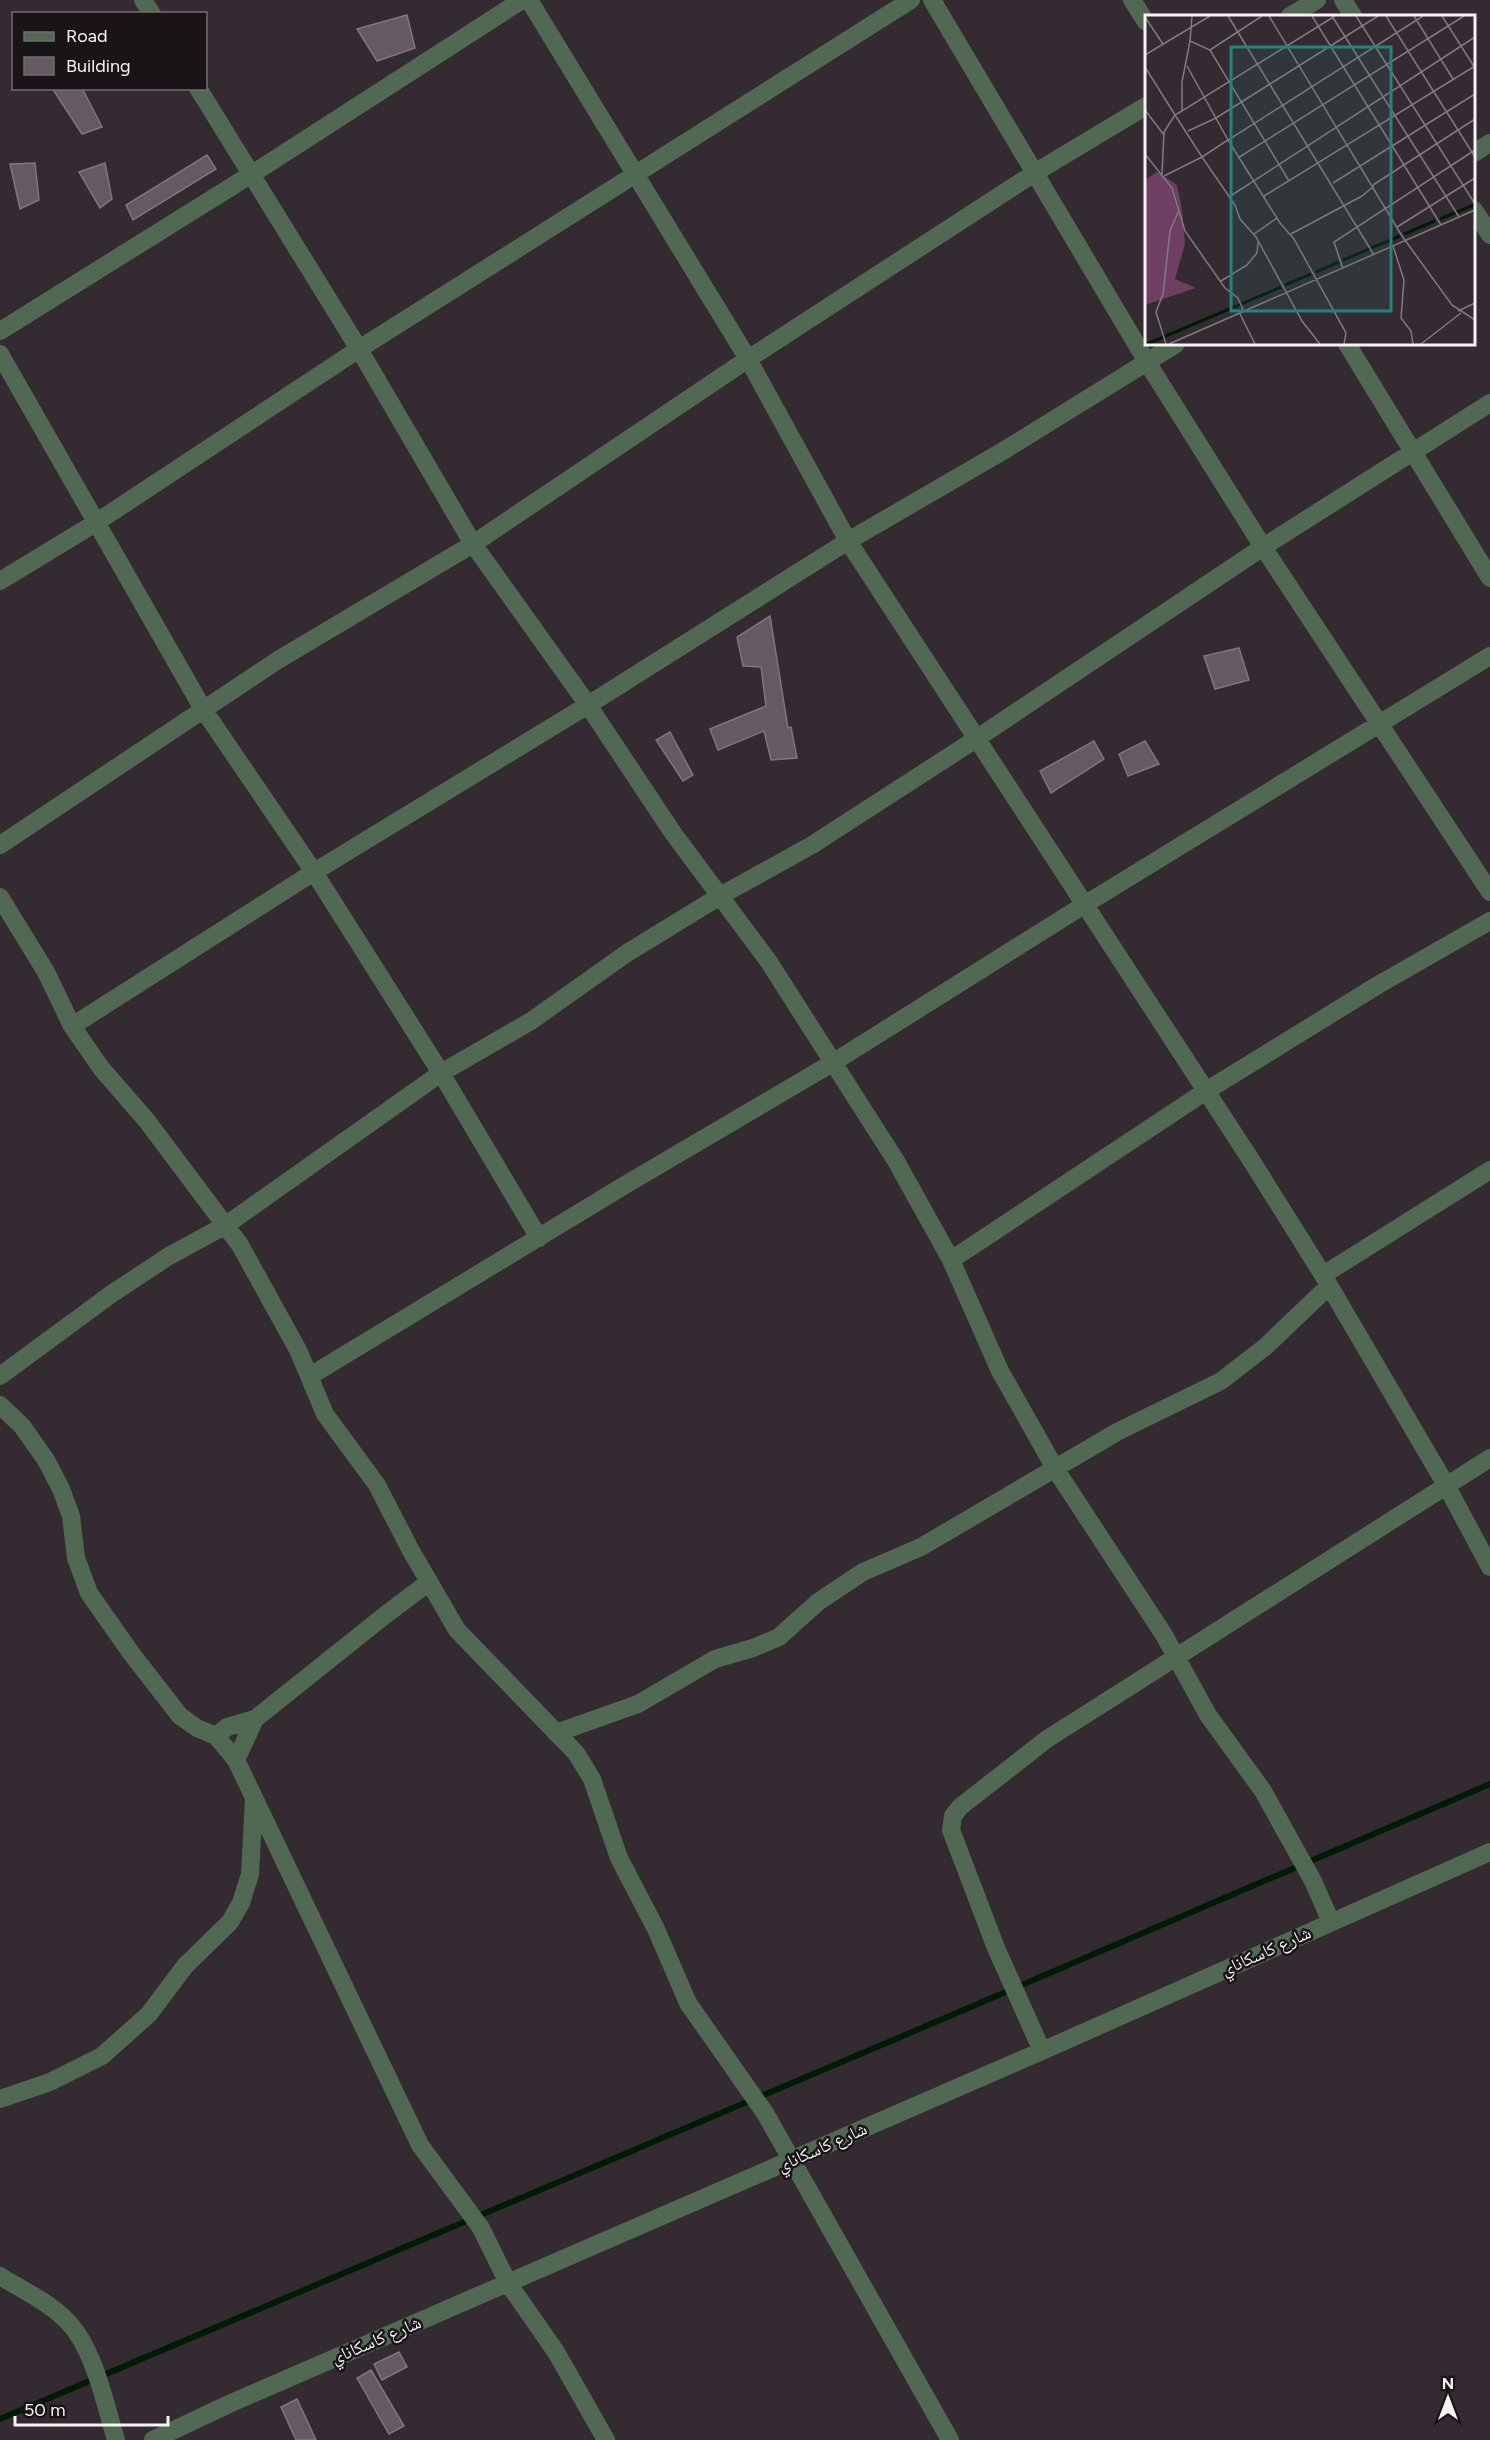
<svg xmlns="http://www.w3.org/2000/svg" width="1490" height="2440" font-family="Figtree,'Noto Naskh Arabic',sans-serif">
<rect width="100%" height="100%" fill="#342a31"/>
<g fill="none" stroke-linecap="round" stroke-linejoin="round">
<path stroke="#001b04" stroke-width="6" d="M0,2419L945,2018L1490,1784"/>
</g>
<path fill="#655a62" stroke="#81757e" stroke-width="1.5" d="M407,15L415,48L377,61L357,29Z
M52,88H82L102,127L82,134Z
M207,155L216,169L133,220L126,205Z
M35,163L39,200L20,209L10,164Z
M105,163L112,199L100,208L79,172Z
M770,616L788,728L791,727L797,758L771,760L764,731L718,750L710,729L766,706L761,667L743,666L737,637Z
M1239,648L1249,680L1215,689L1204,656Z
M670,732L693,775L683,781L656,740Z
M1094,741L1104,759L1051,793L1040,771Z
M1145,741L1159,764L1128,776L1119,754Z
M399,2352L407,2367L382,2380L374,2364Z
M371,2370L404,2426L389,2434L357,2378Z
M297,2399L316,2440H296L281,2407Z"/>
<g fill="none" stroke-linecap="round" stroke-linejoin="round">
<path stroke="#516853" stroke-width="18" d="M143,0L152,14
M529,0L748,359L848,541L1251,1160L1323,1275L1446,1485L1490,1567
M932,0L1147,362L1263,547L1490,892
M1132,0L1146,22
M1343,0L1353,16
M1290,16L1317,0
M198,88L359,349L473,544L588,705L673,833L769,962L896,1161L951,1260L1000,1371L1056,1470L1164,1635L1208,1715L1263,1791L1313,1881L1331,1922
M1474,153L1490,143
M1474,210L1490,235
M0,331L252,174L522,0
M1347,344L1490,578
M0,354L203,709L314,872L441,1073L539,1238
M0,581L97,522L359,349L911,0
M0,845L278,660L473,544L748,359L1036,172L1146,106
M0,897L46,972L72,1026L101,1068L147,1121L240,1245L298,1350L325,1414L377,1485L410,1549L457,1630L576,1753L592,1779L619,1858L656,1929L688,2003L765,2113L950,2440
M72,1026L314,872L588,705L848,541L1003,451L1176,344
M951,1260L1206,1091L1378,985L1490,921
M1323,1275L1490,1170
M0,1376L110,1295L169,1256L226,1225L441,1073L531,1021L627,953L720,896L812,845L976,739L1263,547L1490,403
M310,1376L625,1185L834,1062L1084,905L1490,656
M0,1405L22,1426L46,1460L61,1489L71,1516L76,1558L89,1593L131,1653L180,1716L197,1728L216,1736L236,1760L420,2145L481,2228L508,2283L556,2352L606,2440
M556,1733L638,1704L715,1659L753,1648L779,1637L818,1602L863,1572L921,1547L1117,1432L1221,1381L1265,1347L1329,1286
M216,1736L227,1727L255,1719L384,1616L429,1582
M236,1760L255,1719
M1042,2051L996,1948L951,1830L953,1816L960,1807L1047,1739L1490,1458
M0,2099L50,2082L102,2056L149,2014L185,1966L230,1922L241,1903L250,1874L254,1799
M0,2276C22,2290 47,2301 66,2320C94,2347 105,2404 116,2440
M153,2440L229,2404L1042,2051L1490,1852"/>
</g>
<g text-anchor="middle" stroke-width="5" stroke-linejoin="round" paint-order="stroke">
<g font-size="18" fill="#f8f2f6" stroke="#181417">
<text transform="translate(1266 1951) rotate(-24)" y="6">شارع كاسكاناي</text>
<text transform="translate(822 2147) rotate(-24)" y="6">شارع كاسكاناي</text>
<text transform="translate(376 2340) rotate(-23)" y="6">شارع كاسكاناي</text>
</g>
</g>
<g transform="translate(1145 15)">
<rect width="330" height="330" fill="#342a31"/>
<path d="M12,157L32,170L37,194L40,229L30,264L51,273L0,290V165Z" fill="#6f3e63"/>
<path fill="none" stroke="#001b04" stroke-width="3" d="M295,204L329,190M259,219L290,206M198,245L255,221M171,257L194,247M140,270L166,259M2,329L136,272"/>
<path fill="none" stroke="#827a80" stroke-width="1.5" d="M47,1L45,26L65,35L144,166M83,1L229,240M124,1L257,221L307,290L330,305M167,1L296,210M187,1L314,202M211,1L330,189M241,1L330,142M269,1L308,64M297,1L330,53M0,2L18,29M45,26L37,67V96L190,1M65,35L117,1M0,40L65,1M0,52L30,100L37,96M0,95L19,120M43,116L71,103L233,1M0,139L27,173L40,216L80,273L93,283L99,297M93,143L319,1M17,160L19,117L30,100L57,142L83,125L42,51M19,161L57,142L90,190L95,204L111,222L157,306L175,329M188,168L330,79M228,170L330,104M119,181L330,51M84,182L330,22M252,212L330,163M109,219L132,203M146,219L217,181L229,171M248,231L259,265L256,303L266,316L268,329M198,254L189,227L330,135M76,266L102,250L112,238L113,227M313,296L330,288M95,299L110,329M21,329L11,297L18,279L25,216L34,195M24,329L330,195M199,329L201,318L149,224L135,208L83,125L278,1M276,329L316,298"/>
<path fill="#26827c" fill-opacity="0.15" stroke="#26827c" stroke-width="3" d="M86,32H246V296H86Z"/>
<rect width="330" height="330" fill="none" stroke="#f8f2f6" stroke-width="3"/>
</g>
<rect x="12" y="12" width="195" height="78" fill="#181417" stroke="#726d70" stroke-width="1.5"/>
<rect x="24" y="32" width="30" height="9" fill="#516853" stroke="#726d70" stroke-width="1.5"/>
<text x="66" y="42" font-size="18" fill="#f8f2f6">Road</text>
<rect x="24" y="57" width="30" height="18" fill="#655a62" stroke="#726d70" stroke-width="1.5"/>
<text x="66" y="72" font-size="18" fill="#f8f2f6">Building</text>
<g transform="translate(1448 2398)" stroke="#181417" stroke-width="4.5" paint-order="stroke">
<path d="M0-4.5L10 22L0 15L-10 22Z" fill="#f8f2f6"/>
<text y="-9" font-size="16" font-weight="bold" text-anchor="middle" fill="#f8f2f6">N</text>
</g>
<path d="M15 2416v9h153v-9" fill="none" stroke="#f8f2f6" stroke-width="3"/>
<text x="24" y="2416" font-size="18" fill="#f8f2f6" stroke="#181417" stroke-width="4.5" paint-order="stroke">50 m</text>
</svg>
